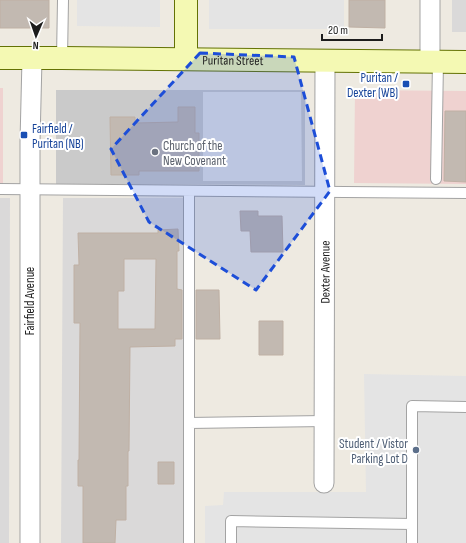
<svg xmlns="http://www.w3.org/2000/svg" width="466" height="543" font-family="'Sofia Sans Condensed',sans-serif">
<rect width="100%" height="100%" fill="#eeeae1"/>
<path fill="#dad9d9" d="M452,0H466V32H452Z
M0,198H10L9,543H0Z
M63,198H184L183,543H61Z"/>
<path fill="#efd2d0" d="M0,88H3V185H0Z
M355,90L466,91V184L354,183Z"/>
<path fill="#cacaca" d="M56,90H305V185L56,184Z"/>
<path fill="#e4e4e4" d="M77,0H160V27L77,26Z
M209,0H344V29H209Z
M203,92H301L302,181H203Z
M364,374L466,376V543H205V506L223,505L224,492H366Z"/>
<path fill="#c2b9b1" stroke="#bfb0a4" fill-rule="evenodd" d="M0,0H49V28H0Z
M349,0H385V28L349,27Z
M178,107H195V133H199V171H139V175H111L110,117H135V123L178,122Z
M445,111H466V182L444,181Z
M240,211H258V216H282L283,252H251L250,231H241Z
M178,229L179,251H177V289L182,290V339H175V346L130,347L129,451H128V486H126V520H116L115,543H83V486H78V460H79L80,323H74V265H79L78,233H158V230ZM124,259H156L155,329H118V291H124Z
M196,290H219L220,339H196Z
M259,321H283V355H259Z
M158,462H174V484H158Z"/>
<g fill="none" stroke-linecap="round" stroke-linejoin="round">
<g stroke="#a3a3a3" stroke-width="12">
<path id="lane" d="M62,58L63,0
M436,179L438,62
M0,189L466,193
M189,191V543
M189,423L325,421
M231,543V521L412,524
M412,543V406L466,407"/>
</g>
<g stroke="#a3a3a3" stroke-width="21">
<g id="street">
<path d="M430,0V62"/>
<path id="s1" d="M324,483L325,61"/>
<path d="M30,543V142L32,59"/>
</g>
</g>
<g stroke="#637204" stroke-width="24">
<g id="secondary">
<path id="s2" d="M0,58H62L466,62"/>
<path d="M186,59V0"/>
</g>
</g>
<use href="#lane" stroke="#fff" stroke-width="10"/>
<use href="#street" stroke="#fff" stroke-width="19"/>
<use href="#secondary" stroke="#f4f9b3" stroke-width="22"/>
</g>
<path fill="#1d4ed8" fill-opacity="0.2" stroke="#1d4ed8" stroke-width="3" stroke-dasharray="8 5" stroke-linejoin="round" d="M200,53L294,57L330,191L256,290L149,222L111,149Z"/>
<g fill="#1a4fb4" stroke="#fff" stroke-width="1.5">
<rect x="402" y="80" width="8" height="8" rx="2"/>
<rect x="20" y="131" width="8" height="8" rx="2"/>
</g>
<circle fill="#6b7280" stroke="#fff" stroke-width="1.5" cx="155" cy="152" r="4"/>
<circle fill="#5c6f8a" stroke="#fff" stroke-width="1.5" cx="416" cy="450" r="4"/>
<g text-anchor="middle" stroke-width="4" stroke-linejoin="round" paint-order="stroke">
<g font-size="13" fill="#1c1c1c" stroke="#fff">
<text dy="5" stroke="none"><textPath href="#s2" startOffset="233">Puritan Street</textPath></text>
<text dy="5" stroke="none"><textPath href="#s1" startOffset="211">Dexter Avenue</textPath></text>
<text transform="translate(29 301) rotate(-90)" y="5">Fairfield Avenue</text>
</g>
<g font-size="13" fill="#164399" stroke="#fff" text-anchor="end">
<text x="398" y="82">Puritan /<tspan x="398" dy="15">Dexter (WB)</tspan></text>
<text x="32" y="133" text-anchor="start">Fairfield /<tspan x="32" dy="15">Puritan (NB)</tspan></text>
</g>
<g font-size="13" fill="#5b616d" stroke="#fff" text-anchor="start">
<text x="163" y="150">Church of the<tspan x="163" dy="15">New Covenant</tspan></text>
</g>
<g font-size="13" fill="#4e5e75" stroke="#fff" text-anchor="end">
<text x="408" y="448">Student / Vistor<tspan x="408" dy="15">Parking Lot D</tspan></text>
</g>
</g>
<g transform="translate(36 36) rotate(182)" stroke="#ffffff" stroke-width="3" paint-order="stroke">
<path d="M0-3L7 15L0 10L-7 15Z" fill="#1c1c1c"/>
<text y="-6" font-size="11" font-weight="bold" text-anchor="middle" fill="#1c1c1c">N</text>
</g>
<path d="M322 34v6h60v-6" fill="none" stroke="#1c1c1c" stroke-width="2"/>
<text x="328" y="34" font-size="12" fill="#1c1c1c" stroke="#ffffff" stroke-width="3" paint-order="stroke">20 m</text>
</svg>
